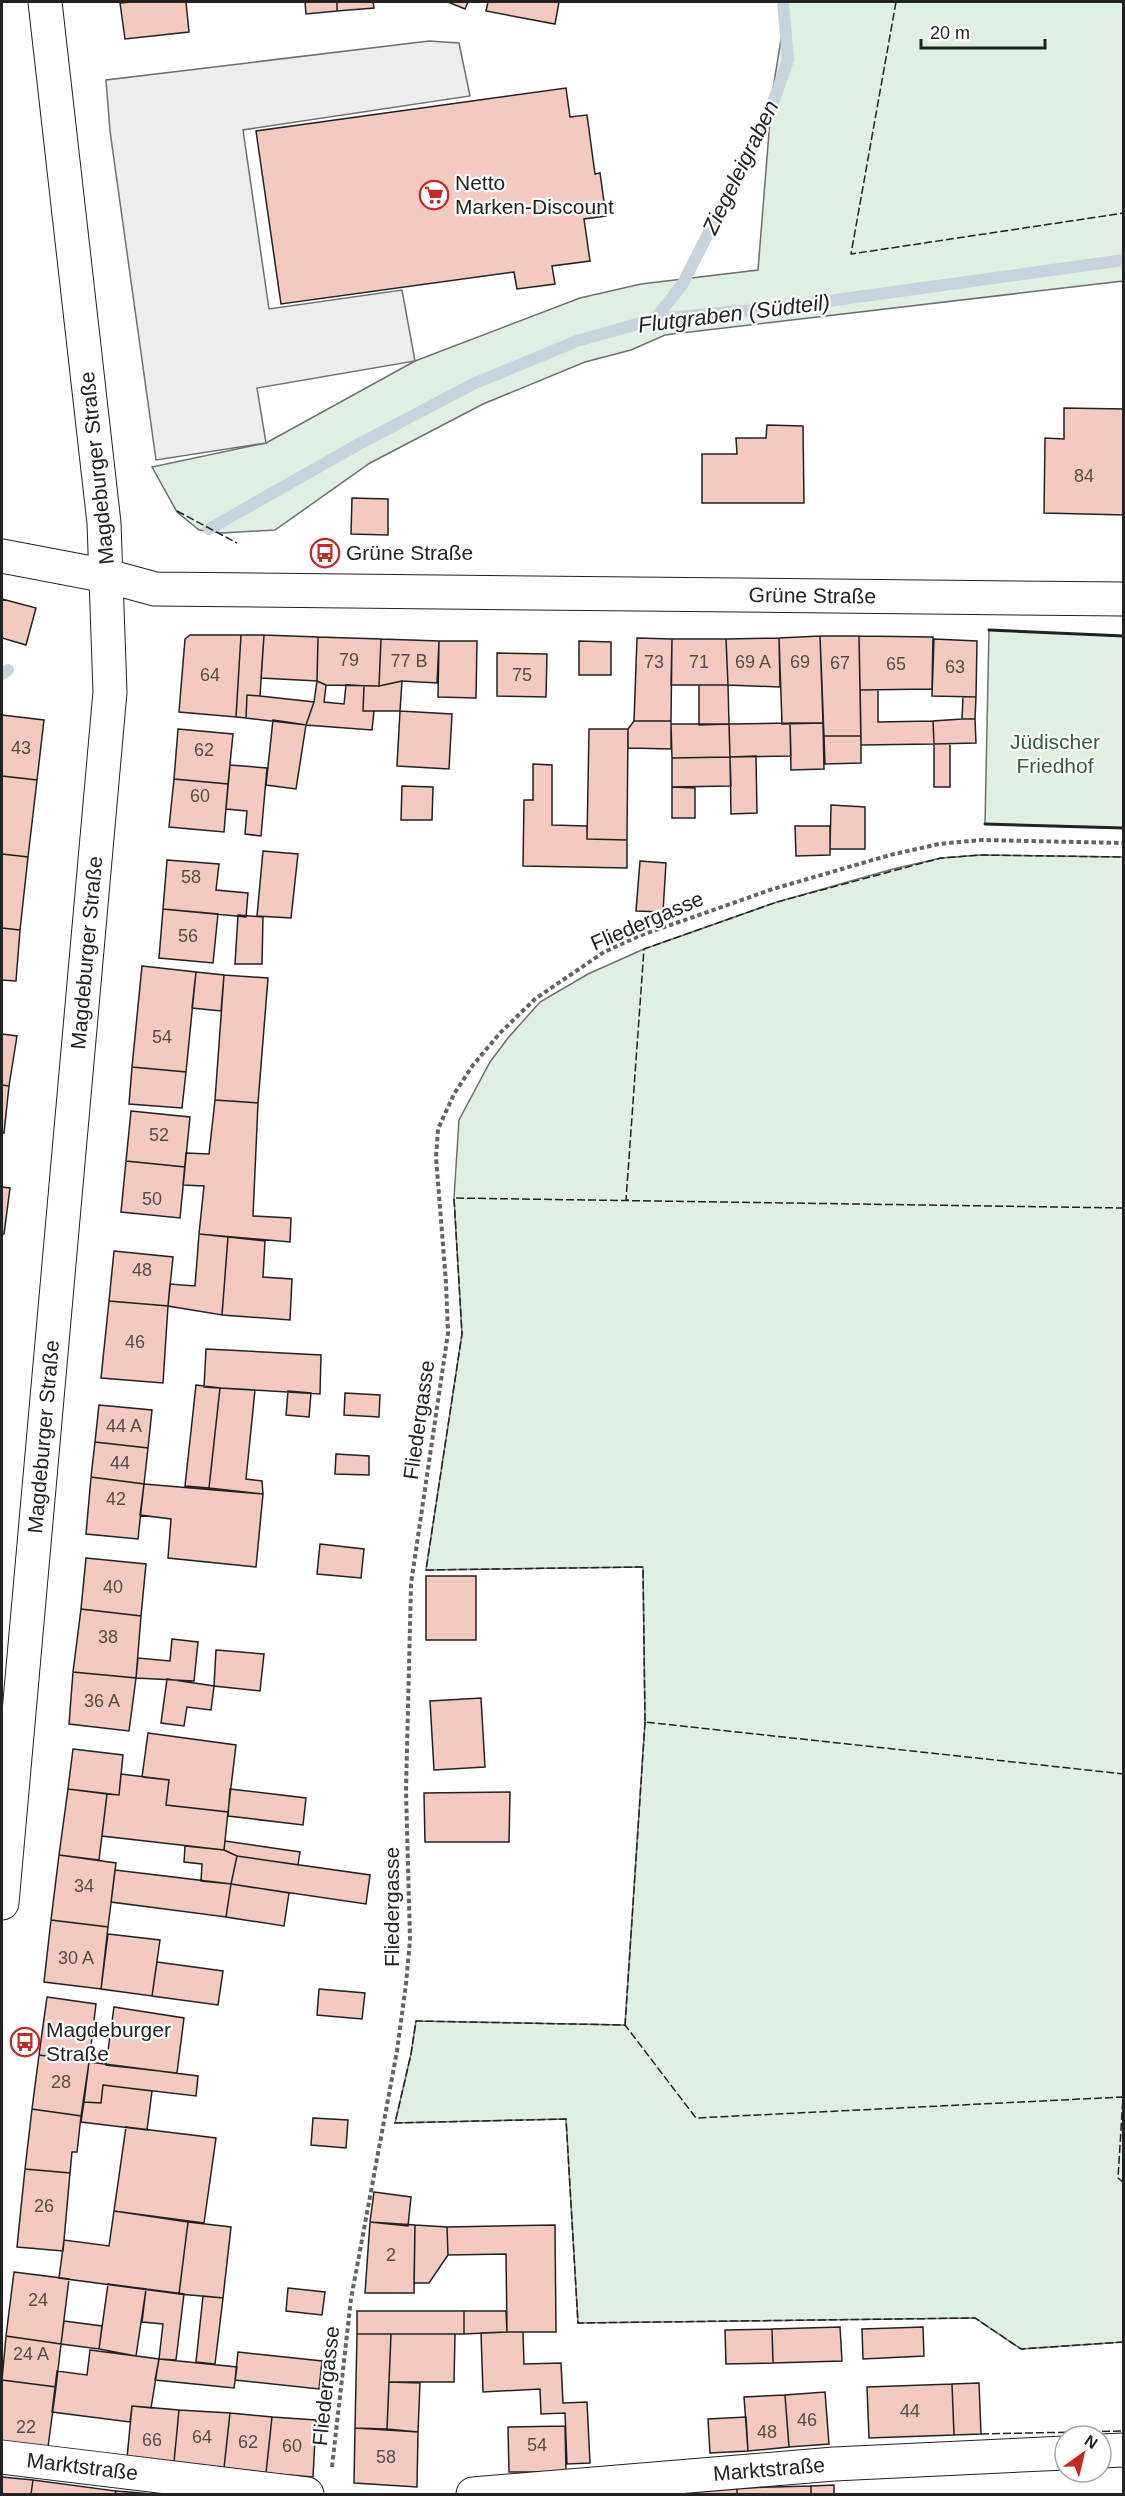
<svg xmlns="http://www.w3.org/2000/svg" width="1125" height="2496" font-family="Helvetica,sans-serif">
<rect width="100%" height="100%" fill="#fff"/>
<path fill="#e0efe3" stroke="#6f6f6f" stroke-width="1.5" d="M787,2H1123V281L665,335L631,350L585,362L483,404L370,463L275,530L222,533L199,530L177,512L152,467L266,443L415,361L580,298L641,284L758,270L772,95Z
M989,630L1123,636V828L985,824Z
M981,855L1123,857V2342L1021,2349L975,2318L578,2323L566,2119L395,2123L411,2054L416,2021L625,2025L645,1722L643,1567L426,1570L462,1334L454,1198L459,1120L490,1062L508,1038L540,1002L588,974L644,949L777,902L893,869L941,858Z"/>
<path fill="#ededed" stroke="#6f6f6f" stroke-width="1.5" d="M429,41L459,43L470,96L243,130L269,309L402,290L415,361L257,388L266,443L156,460L110,131L106,80Z"/>
<g fill="none" stroke-linecap="round" stroke-linejoin="round">
<path stroke="#c7d3dd" stroke-width="12" d="M655,319L682,285L769,114L788,60L783,2
M209,529L359,444L473,384L577,341L655,319L792,306L1124,260
M2,674L8,670"/>
</g>
<path fill="#f3c9c0" stroke="#222" stroke-width="1.5" d="M132,2H186L189,32L125,39L120,3Z
M305,2H337V11L306,14Z
M337,2H373L374,8L337,11Z
M448,2H468L465,9Z
M488,2H559L555,24L486,11Z
M566,88L570,117L587,115L595,174L600,173L606,216L584,219L590,261L552,266L555,284L517,289L514,272L281,304L256,131Z
M1064,408L1124,409V515L1044,513L1045,438L1064,439Z
M767,425L803,426L804,503H702V454H737L736,438H766Z
M352,498L388,499V535L351,534Z
M2,599L36,608L26,645L2,638Z
M190,635H241L236,717L179,712L185,639Z
M241,635H264L260,696L247,695L246,718L236,717Z
M264,635L318,637L317,681L261,678Z
M820,636L823,723L782,724L779,638Z
M820,636H859L861,736H824Z
M859,636L933,637L932,689L860,690Z
M318,637L381,639L379,686L326,685L317,681Z
M637,638L672,639L671,721H634Z
M779,638L780,687L728,685L726,639Z
M381,639L439,641L437,683L402,681L379,686Z
M672,639H726L728,685H671Z
M934,639L977,641L976,697L932,696Z
M439,641H477L476,698L438,697Z
M579,641L611,642V675H579Z
M497,653L547,654L546,697L497,696Z
M317,681L326,685L324,702L344,704L346,685L364,686L363,711H374L372,730L306,725L314,702Z
M402,681L400,711H363L364,686H379Z
M699,685H728L729,724L699,725Z
M860,690H878V722L933,721L934,744L861,745Z
M247,695L260,696L314,702L306,725L246,718Z
M963,697H976L975,719H962Z
M400,711L452,714L449,769L397,766Z
M2,715L44,720L37,780L2,776Z
M962,719H975L976,743L934,744L933,721Z
M273,720L306,725L296,789L266,785Z
M634,721H671V749L628,748V729Z
M790,723L791,756L730,757L729,724Z
M790,723H823L824,769L791,770Z
M671,724H729L730,757L672,758Z
M178,729L233,734L228,784L174,779Z
M589,729H628L627,840L587,839Z
M824,736H861V763L825,764Z
M934,744H950V787H934Z
M756,756L757,813L731,814L730,757Z
M730,757L731,786L672,787V758Z
M533,764L552,765V825L587,826V839L627,840V868L523,866L524,800H533Z
M230,765L267,768L261,836L245,834L247,811L226,809Z
M2,776L37,780L28,857L2,854Z
M174,779L228,784L224,832L169,827Z
M402,786L433,787L432,820H401Z
M672,787L695,788V818H672Z
M831,805L865,807V849H830Z
M795,826H830V855L796,856Z
M263,851L298,854L291,918L257,916Z
M2,854L28,857L20,930L2,928Z
M167,860L219,864L216,890L248,893L246,917L163,909Z
M640,861L666,863L663,912L636,911Z
M163,909L218,914L213,963L159,958Z
M238,915L263,917L262,964H235Z
M2,928L20,930L16,981L2,980Z
M142,966L196,972L186,1072L132,1067Z
M196,972L224,975L221,1011L192,1008Z
M224,975L268,978L258,1103L215,1100Z
M2,1034L17,1036L9,1086L2,1085Z
M132,1067L186,1072L182,1108L129,1104Z
M2,1085L9,1086L4,1133L2,1132Z
M215,1100L258,1103L253,1216L291,1218L290,1242L199,1234L204,1186L183,1185L186,1153L209,1154Z
M131,1111L190,1117L185,1167L126,1161Z
M126,1161L185,1167L180,1218L121,1212Z
M2,1187L10,1188L4,1234H2Z
M199,1234L228,1237L222,1315L168,1306L170,1284L195,1286Z
M228,1237L265,1241L263,1277L292,1279L290,1320L222,1315Z
M114,1251L173,1257L168,1306L109,1301Z
M109,1301L168,1306L163,1383L101,1378Z
M206,1349L321,1355L320,1394L204,1387Z
M196,1385L220,1388L209,1488L185,1486Z
M220,1388L255,1390L246,1479L262,1481L263,1494L209,1488Z
M288,1391L311,1393L309,1417L286,1415Z
M345,1393L380,1395L379,1417L344,1415Z
M99,1405L152,1410L148,1448L95,1442Z
M95,1442L148,1448L144,1484L91,1477Z
M336,1454L369,1456V1475L335,1474Z
M91,1477L144,1484L138,1539L86,1534Z
M144,1484L263,1494L256,1567L168,1558L171,1519L140,1515Z
M320,1544L364,1549L361,1578L317,1574Z
M86,1558L146,1564L141,1616L81,1609Z
M426,1576H476V1640H426Z
M81,1609L141,1616L136,1678L73,1672Z
M172,1639L198,1642L194,1681L136,1678L138,1658L170,1661Z
M216,1650L264,1654L260,1691L214,1686Z
M73,1672L136,1678L129,1731L69,1724Z
M167,1679L214,1686L211,1710L187,1707L184,1726L161,1723Z
M481,1698L485,1767L434,1770L430,1701Z
M148,1733L236,1745L228,1812L166,1805L169,1780L142,1777Z
M73,1749L123,1755L119,1795L68,1789Z
M121,1774L169,1780L166,1805L228,1812L224,1850L102,1836L107,1794L119,1795Z
M68,1789L107,1794L99,1860L59,1855Z
M230,1789L306,1798L303,1825L228,1816Z
M510,1792L509,1842H425L424,1793Z
M225,1841L300,1852L298,1865L237,1856L224,1850Z
M185,1846L224,1850L237,1856L231,1884L201,1881L202,1864L184,1862Z
M59,1855L116,1863L108,1927L51,1920Z
M237,1856L370,1875L366,1904L231,1884Z
M115,1870L231,1884L226,1917L111,1902Z
M231,1884L289,1893L284,1926L226,1917Z
M51,1920L108,1927L101,1989L44,1982Z
M108,1934L160,1940L152,1996L101,1989Z
M157,1962L223,1971L218,2005L152,1996Z
M319,1989L365,1993L362,2019L317,2015Z
M47,1997L96,2004L89,2062L39,2055Z
M114,2007L184,2018L177,2073L106,2065Z
M39,2055L89,2062L81,2116L32,2109Z
M89,2062L198,2076L196,2096L103,2085L101,2103L84,2102Z
M103,2085L152,2091L147,2130L81,2122L84,2102L101,2103Z
M32,2109L81,2116L77,2152H72L70,2173L25,2169Z
M313,2118L348,2120L346,2148L311,2145Z
M126,2127L216,2138L204,2223L114,2211Z
M25,2169L70,2173L63,2251L17,2247Z
M374,2192L411,2197L408,2226L370,2222Z
M114,2211L188,2222L179,2294L59,2278L64,2240L109,2246Z
M188,2222L231,2227L223,2298L179,2294Z
M370,2222L415,2225L414,2293H365Z
M415,2225L447,2227L448,2255L429,2283H414Z
M555,2225L556,2332H507L506,2254L448,2255L447,2227Z
M14,2272L69,2279L61,2344L6,2336Z
M108,2284L146,2289L136,2356L99,2349Z
M288,2288L325,2292L322,2315L286,2311Z
M146,2289L184,2294L176,2360L159,2359L163,2324L142,2322Z
M203,2296L223,2298L215,2364L196,2362Z
M357,2311H464V2334H357Z
M464,2311H506L507,2332L464,2334Z
M64,2321L102,2326L99,2349L61,2344Z
M840,2327L842,2361L773,2363L772,2329Z
M923,2327L924,2356L863,2359L862,2329Z
M772,2329L773,2363L726,2364L725,2330Z
M507,2332H523L524,2364L561,2363L563,2403L587,2402L590,2463L567,2464L565,2413L541,2414L540,2389L483,2392L481,2333Z
M357,2334H391L387,2429L355,2428Z
M391,2334H455L454,2382H389Z
M6,2336L61,2344L56,2387L2,2380Z
M90,2350L159,2359L151,2408L132,2406L130,2422L52,2412L57,2371L87,2375Z
M238,2352L322,2361L319,2389L235,2380Z
M159,2359L237,2367L234,2388L155,2380Z
M2,2380L56,2387L48,2447L2,2441Z
M389,2382L420,2383L418,2432L387,2429Z
M979,2383L981,2434L954,2435L952,2384Z
M952,2384L954,2435L869,2438L867,2387Z
M825,2392L829,2444L789,2447L785,2395Z
M785,2395L789,2447L748,2451L744,2397Z
M132,2406L179,2410L174,2462L127,2458Z
M179,2410L230,2413L224,2468L174,2462Z
M230,2413L272,2417L266,2473L224,2468Z
M272,2417L316,2420L313,2477L266,2473Z
M746,2417L748,2451L710,2453L708,2419Z
M565,2426L566,2472H509L508,2427Z
M355,2428L418,2432L417,2487L354,2483Z
M2,2477L33,2480L31,2494H2Z
M33,2480L116,2491L115,2494H31Z
M834,2485V2494H811V2486Z
M811,2486V2494H737V2488Z
M737,2488V2494H683V2492Z
M116,2491L153,2494H115Z"/>
<g fill="none" stroke-linecap="round" stroke-linejoin="round">
<g stroke="#222" stroke-width="35">
<g id="minor">
<path id="s1" d="M2,556L107,576L155,589L1124,599"/>
<path d="M1101,2451L1124,2450"/>
<path id="s2" d="M2,2457L307,2494"/>
<path id="s3" d="M473,2494L834,2464L1065,2453"/>
</g>
</g>
<g stroke="#222" stroke-width="35">
<g id="primary">
<path id="s4" d="M2,1903L110,692L104,523L45,2"/>
</g>
</g>
<path stroke="#646464" stroke-width="4" stroke-dasharray="4.5 3" stroke-linecap="butt" d="M332,2467L351,2299L397,2051L406,1984L410,1940L406,1791L411,1584L448,1333L446,1283L436,1157L438,1129L454,1094L473,1065L500,1033L535,999L604,952L639,936L773,889L890,855L939,844L981,840L1124,843"/>
<use href="#minor" stroke="#fff" stroke-width="33"/>
<use href="#primary" stroke="#fff" stroke-width="33"/>
<path stroke="#222" stroke-width="1.5" stroke-dasharray="8 3" stroke-linecap="butt" d="M896,2L851,254L1124,213
M177,511L237,543
M629,1200H626L644,949L777,902L941,858L981,855L1124,857
M1124,1208L454,1198L462,1334L426,1570L643,1567L645,1722L1124,1774
M625,2026L645,1722L647,1723
M1124,2183L1118,2178L1123,2097L696,2118L625,2025L416,2021L411,2054L395,2123L566,2119L578,2323L975,2318L1021,2349L1124,2342
M981,2434L1124,2431"/>
<path stroke="#222" stroke-width="3" d="M989,630L1124,636
M985,824L1124,828"/>
</g>
<defs>
<g id="supermarket-ring" transform="scale(1.5)"><circle r="9.5" fill="#fff" stroke="#c62828" stroke-width="1.5"/><path d="M-6-5.5h2.5l.6 2H6L4.5 2H-2.5L-4.4-4H-6ZM-1.5 3.2a1.3 1.3 0 1 0 .1 0ZM3 3.2a1.3 1.3 0 1 0 .1 0Z" fill="#c62828"/></g>
<g id="bus-ring" transform="scale(1.5)"><circle r="9.5" fill="#fff" stroke="#c62828" stroke-width="1.5"/><path d="M-5-6H5V4H4V6H2V4H-2V6H-4V4H-5ZM-3.5-4V0h7V-4ZM-3.5 1.2v1.5H-2V1.2ZM2 1.2v1.5H3.5V1.2Z" fill="#c62828"/></g>
</defs>
<g fill-rule="evenodd">
<use href="#supermarket-ring" x="434" y="195"/>
<use href="#bus-ring" x="325" y="553"/>
<use href="#bus-ring" x="25" y="2042"/>
</g>
<g text-anchor="middle" stroke-width="4.5" stroke-linejoin="round" paint-order="stroke">
<g font-size="18" fill="#564c4a">
<text x="1084" y="482">84</text>
<text x="349" y="666">79</text>
<text x="409" y="667">77 B</text>
<text x="654" y="668">73</text>
<text x="699" y="668">71</text>
<text x="753" y="668">69 A</text>
<text x="800" y="668">69</text>
<text x="840" y="669">67</text>
<text x="896" y="670">65</text>
<text x="955" y="673">63</text>
<text x="210" y="681">64</text>
<text x="522" y="681">75</text>
<text x="21" y="754">43</text>
<text x="204" y="756">62</text>
<text x="200" y="802">60</text>
<text x="191" y="883">58</text>
<text x="188" y="942">56</text>
<text x="162" y="1043">54</text>
<text x="159" y="1141">52</text>
<text x="152" y="1205">50</text>
<text x="142" y="1276">48</text>
<text x="135" y="1348">46</text>
<text x="124" y="1432">44 A</text>
<text x="120" y="1469">44</text>
<text x="116" y="1505">42</text>
<text x="113" y="1593">40</text>
<text x="108" y="1643">38</text>
<text x="102" y="1707">36 A</text>
<text x="84" y="1892">34</text>
<text x="76" y="1964">30 A</text>
<text x="61" y="2088">28</text>
<text x="44" y="2212">26</text>
<text x="391" y="2261">2</text>
<text x="38" y="2306">24</text>
<text x="31" y="2360">24 A</text>
<text x="910" y="2417">44</text>
<text x="807" y="2426">46</text>
<text x="26" y="2433">22</text>
<text x="767" y="2438">48</text>
<text x="202" y="2443">64</text>
<text x="152" y="2446">66</text>
<text x="248" y="2448">62</text>
<text x="537" y="2451">54</text>
<text x="292" y="2452">60</text>
<text x="386" y="2463">58</text>
</g>
<g font-size="21" fill="#222" stroke="#fff" text-anchor="start">
<text x="455" y="190">Netto<tspan x="455" dy="24">Marken-Discount</tspan></text>
<text x="346" y="560">Grüne Straße</text>
<text x="46" y="2037">Magdeburger<tspan x="46" dy="24">Straße</tspan></text>
</g>
<g font-size="21" fill="#222" stroke="#fff">
<text transform="translate(97 468) rotate(-96)" y="7">Magdeburger Straße</text>
<text dy="7" stroke="none"><textPath href="#s1" startOffset="814">Grüne Straße</textPath></text>
<text transform="translate(647 921) rotate(-23)" y="7">Fliedergasse</text>
<text dy="7" stroke="none"><textPath href="#s4" startOffset="954">Magdeburger Straße</textPath></text>
<text transform="translate(419 1420) rotate(-82)" y="7">Fliedergasse</text>
<text dy="7" stroke="none"><textPath href="#s4" startOffset="468">Magdeburger Straße</textPath></text>
<text transform="translate(392 1907) rotate(-90)" y="7">Fliedergasse</text>
<text transform="translate(326 2386) rotate(-84)" y="7">Fliedergasse</text>
<text dy="7" stroke="none"><textPath href="#s2" startOffset="81">Marktstraße</textPath></text>
<text dy="7" stroke="none"><textPath href="#s3" startOffset="297">Marktstraße</textPath></text>
</g>
<g font-size="21" fill="#2f5e38" stroke="#fff">
<text x="1055" y="749">Jüdischer<tspan x="1055" dy="24">Friedhof</tspan></text>
</g>
<g font-size="22" font-style="italic" fill="#222" stroke="#fff">
<text transform="translate(740 167) rotate(-64)" y="8">Ziegeleigraben</text>
<text transform="translate(734 313) rotate(-7)" y="8">Flutgraben (Südteil)</text>
</g>
</g>
<rect width="1125" height="2496" fill="none" stroke="#222222" stroke-width="6"/>
<g transform="translate(1083 2454) rotate(34)"><circle r="28" fill="#ffffff" stroke="#a7a7a7" stroke-width="1.5"/>
<path d="M0-4.5L10 22L0 15L-10 22Z" fill="#c62828"/>
<text y="-9" font-size="16" font-weight="bold" text-anchor="middle" fill="#222222">N</text>
</g>
<path d="M921 39v9h124v-9" fill="none" stroke="#222222" stroke-width="3"/>
<text x="930" y="39" font-size="18" fill="#222222" stroke="#ffffff" stroke-width="4.5" paint-order="stroke">20 m</text>
</svg>
